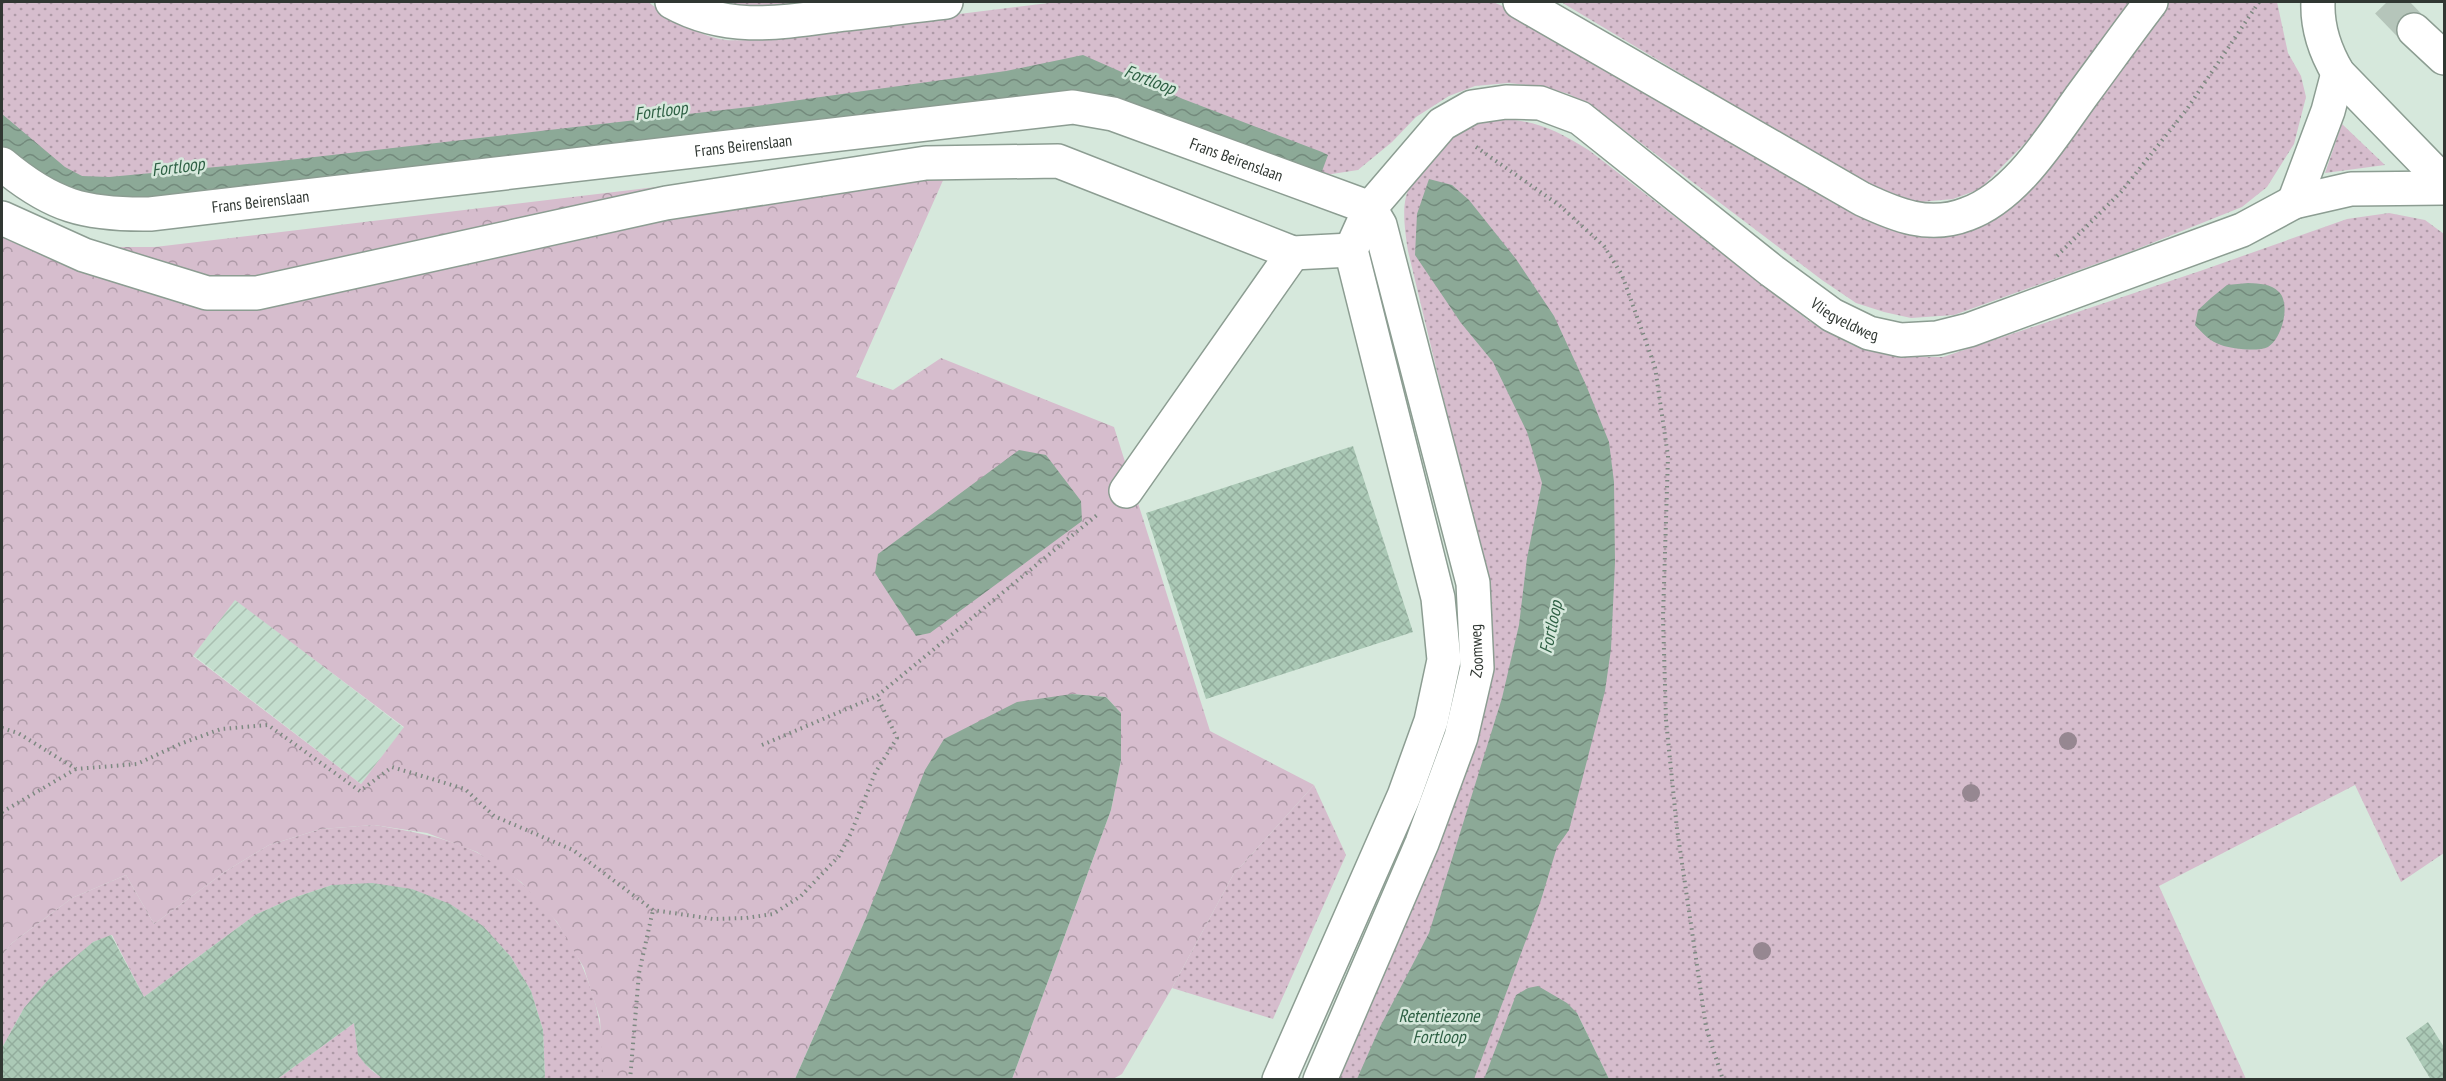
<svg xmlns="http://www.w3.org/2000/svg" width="2446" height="1081" font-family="'PT Sans Narrow',sans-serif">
<defs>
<pattern id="industrial-furrows" width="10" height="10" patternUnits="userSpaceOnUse" patternTransform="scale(1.5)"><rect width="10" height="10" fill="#c4dece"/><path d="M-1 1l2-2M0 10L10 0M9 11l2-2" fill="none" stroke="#a9bfb1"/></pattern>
<pattern id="grass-dots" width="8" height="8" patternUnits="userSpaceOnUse" patternTransform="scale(1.5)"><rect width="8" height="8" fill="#d6bdcd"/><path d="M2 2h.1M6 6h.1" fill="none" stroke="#ae9aa7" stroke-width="1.8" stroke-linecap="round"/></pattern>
<pattern id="forest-crowns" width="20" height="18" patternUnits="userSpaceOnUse" patternTransform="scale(1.5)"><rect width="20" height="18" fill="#d6bdcd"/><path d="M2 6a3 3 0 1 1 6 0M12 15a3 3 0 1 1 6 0" fill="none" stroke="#ae9aa7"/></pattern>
<pattern id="water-waves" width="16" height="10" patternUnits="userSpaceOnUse" patternTransform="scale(1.5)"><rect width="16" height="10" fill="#8ca997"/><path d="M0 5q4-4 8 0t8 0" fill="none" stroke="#738a7c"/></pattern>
<pattern id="building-cross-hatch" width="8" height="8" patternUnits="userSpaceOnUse" patternTransform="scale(1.5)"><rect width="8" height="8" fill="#abc9b6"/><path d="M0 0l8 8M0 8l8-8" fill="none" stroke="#93ad9d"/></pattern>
</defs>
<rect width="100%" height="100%" fill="#d6e8dc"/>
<path fill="url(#industrial-furrows)" d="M235,599L404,728L361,784L193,655Z"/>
<path fill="url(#grass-dots)" d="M2,2H648C669,17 693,33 719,39C728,41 738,40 748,40L1057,2H1493L1507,8L1886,228L1922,234L1953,232L2130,49L2167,2H2277L2288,53L2301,76L2306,97L2294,144L2267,187L2242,207L2132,251L1954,315L1911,318L1884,312L1856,303L1822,280L1604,115L1569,94L1539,86L1508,83L1475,86L1449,96L1416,117L1392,142L1358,170L1325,175L1109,100L122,200L2,145Z
M703,2H849L774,12Z
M1561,2H2133L2039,129L1980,189L1953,199L1920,202L1889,194L1852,176Z
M1492,118C1534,120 1554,128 1590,151L1809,321L1852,345L1899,357H1943L2203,270L2347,219L2389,213L2425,220L2444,234V853L2401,882L2355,785L2159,886L2246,1079H1609L1577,1013L1525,1079L1335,1080L1435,846L1488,583L1408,251C1400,199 1402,184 1442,149C1449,143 1454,133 1461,128C1469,123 1483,121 1492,118Z
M2342,124L2385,165L2325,173Z
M1314,785L1346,855L1273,1019L1172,988L1233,875Z
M374,825C409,831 443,836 476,852C547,888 596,965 602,1043C603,1055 605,1067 603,1079H545L543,1030L531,991L511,957L483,926L332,885L293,898L255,915L144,997L112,935L93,942L24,1008L2,1048V955L12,943L72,898L126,875L154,924L226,871L269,845L321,829Z
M354,1023C358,1052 358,1063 384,1079L276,1080Z"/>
<path fill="url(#forest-crowns)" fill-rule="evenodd" d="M956,151L856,377L893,390L941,358L1114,427L1210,731L1314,785L1233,875L1172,988L1122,1074L1113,1079H1012L1111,810L1121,760V713L1106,697L1072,694L866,918L795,1079H603L600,1019L584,968L557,922L521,882L477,852L427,833L374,825L321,829L269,845L226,871L154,924L126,875L72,898L12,943L2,955V204L85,247H155ZM235,600L404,727L361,784L193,656Z"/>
<path fill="url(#water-waves)" d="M1083,55L1183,99L1322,152L1328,155L1321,174L1109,100L149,198L96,200L45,182L2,145V114L65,167L82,176L109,177L280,161L749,107L1006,71Z
M1429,179L1452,185L1469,200L1516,259L1554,316L1586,385L1609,442L1614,482L1615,562L1611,649L1605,691L1569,830L1557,847L1541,900L1474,1079H1357L1380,1027L1429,933L1502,698L1519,625L1527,558L1542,483L1527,432L1493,362L1461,323L1415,255L1417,214Z
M2248,283C2260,284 2270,283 2279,292C2291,304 2282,339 2268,347C2258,352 2232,349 2221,345C2211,342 2202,333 2195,325L2198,310L2211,298L2227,285Z
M1019,450L1046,455L1081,501L1082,521L930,633L916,636L875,573L878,554Z
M1072,694L1106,697L1121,713V760L1111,810L1012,1079H795L866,918L925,770L944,739L1017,702Z
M1538,986L1567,1003L1577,1013L1609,1079H1484L1516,995L1528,988Z"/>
<path fill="url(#building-cross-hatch)" d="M1353,446L1413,632L1206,699L1146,513Z
M372,883L412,889L450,904L483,926L511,957L531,991L543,1030L545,1080H384L366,1065L358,1055L354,1023L276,1080H2V1048L24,1008L49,979L93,942L111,935L144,997L255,915L293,898L332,885Z
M2428,1022L2444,1047V1080H2431L2406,1038Z"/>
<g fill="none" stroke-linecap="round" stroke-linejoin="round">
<path stroke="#b5c5ba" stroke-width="33" stroke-dasharray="33 16" stroke-linecap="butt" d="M2387,2L2414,30"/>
<g stroke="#8c9d92" stroke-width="36">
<g id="minor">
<path d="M672,2C726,32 779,23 837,15C874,11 910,6 946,2"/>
<path d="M1520,2L1862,199C1896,215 1929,229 1967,214C2017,196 2053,135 2083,94C2106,63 2128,32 2151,2"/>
<path d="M2318,2C2317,27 2325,51 2338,73L2444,182"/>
<path id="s1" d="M2,164C52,206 85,215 150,214L1073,107L1113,114L1370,208"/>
<path d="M2294,202L2328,111L2338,73"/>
<path d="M2,218L84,255L207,293H257L666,203L926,163L1058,161L1293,253L1351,250"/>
<path d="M1126,491L1293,253"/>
<path id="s2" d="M1279,1080L1404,796L1431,721L1444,660L1438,598L1351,250L1370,208L1442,124L1472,107L1506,102L1540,103L1580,118L1772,271L1832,315L1869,333L1901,340L1937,338L1969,330L2242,230L2294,202L2351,189L2444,188"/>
<path id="s3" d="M1320,1080L1422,843L1461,737L1477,668L1473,583L1380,225L1370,208"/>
</g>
</g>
<g stroke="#8c9d92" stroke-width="36">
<path id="major" d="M2414,30L2444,58"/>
</g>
<path stroke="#7d8981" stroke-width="4" stroke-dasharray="1.5 4.5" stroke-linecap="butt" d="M1476,147L1559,205L1604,246L1622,275L1655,367L1668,456L1663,617L1666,720L1677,829L1706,1027L1723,1080
M2057,256L2121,192L2187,109L2259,2
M2,728L18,733L76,769L137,764L180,744L221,729L268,725L360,791L392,767L465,789L494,816L573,850L653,910L713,919L746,918L773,914L801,896L839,856L851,833L875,773L897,738L877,696L1097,515
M762,745L877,696
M2,812L76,769
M630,1080L639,973L653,910"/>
<use href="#minor" stroke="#fff" stroke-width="33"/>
<use href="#major" stroke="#fff" stroke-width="33"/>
</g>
<g fill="#968791">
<circle cx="2068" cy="741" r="9"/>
<circle cx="1971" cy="793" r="9"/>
<circle cx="1762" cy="951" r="9"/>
</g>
<g text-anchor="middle" stroke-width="5" stroke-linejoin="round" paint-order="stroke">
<g font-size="16" fill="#303732" stroke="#d6e8dc">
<text dy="6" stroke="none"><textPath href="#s1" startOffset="758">Frans Beirenslaan</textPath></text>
<text dy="6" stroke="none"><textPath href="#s1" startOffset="1262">Frans Beirenslaan</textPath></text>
<text dy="6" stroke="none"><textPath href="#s1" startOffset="272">Frans Beirenslaan</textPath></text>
<text dy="6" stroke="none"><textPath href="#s2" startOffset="1509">Vliegveldweg</textPath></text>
<text dy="6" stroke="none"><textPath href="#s3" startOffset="459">Zoomweg</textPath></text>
</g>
<g font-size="18" font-style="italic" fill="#2e6044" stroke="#d6e8dc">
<text transform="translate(1150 80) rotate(21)" y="6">Fortloop</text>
<text transform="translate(661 111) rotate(-7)" y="6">Fortloop</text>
<text transform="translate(178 167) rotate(-7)" y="6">Fortloop</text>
<text transform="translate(1551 627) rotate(-78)" y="6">Fortloop</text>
<text x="1439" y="1022">Retentiezone<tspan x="1439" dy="21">Fortloop</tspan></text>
</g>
</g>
<rect width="2446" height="1081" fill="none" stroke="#303732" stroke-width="6"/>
</svg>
